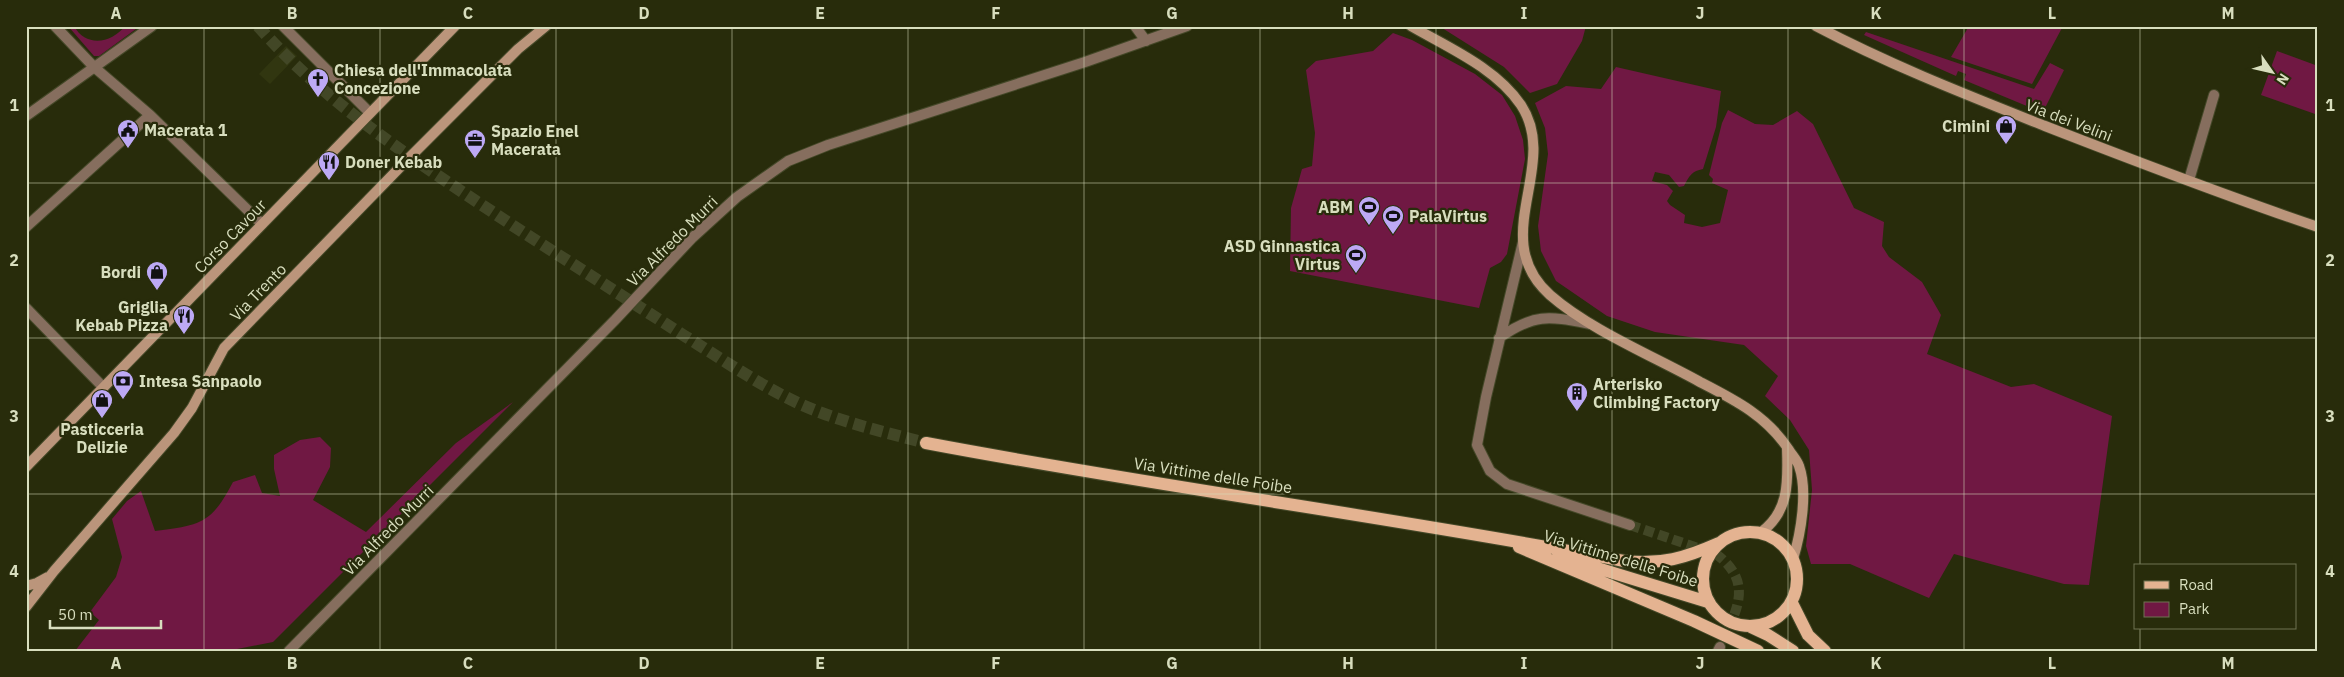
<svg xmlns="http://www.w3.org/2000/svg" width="2344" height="677" font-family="'IBM Plex Sans',sans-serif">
<rect width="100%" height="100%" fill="#282c0b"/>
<path fill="#313610" d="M286,46L297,56L270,84L259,74Z"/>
<path fill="#701843" d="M68,26H74C86,48 112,43 125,26H140L99,56H94Z
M1439,26H1586L1582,41L1557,84L1530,93L1504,67Z
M1969,26H2063L2032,84L1951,57Z
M1866,32L2034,89L2050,63L2064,70L2045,108L2034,109L1964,80L1966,74L1958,71L1956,76L1864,35Z
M1393,33L1412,40L1475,74L1502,95L1515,116L1523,140L1525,159L1507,254L1501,262L1490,268L1479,308L1290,271L1291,208L1302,169L1312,166L1315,133L1306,70L1316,61L1373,51Z
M2277,51L2318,66V115L2261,95Z
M1616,67L1721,91L1716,127L1703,169C1692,171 1689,176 1684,186L1679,187L1669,175L1655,172L1652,181L1667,185L1673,191L1667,201L1670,205L1685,215L1684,223L1702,227L1720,223L1728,190L1712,183L1713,179L1709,175L1722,123L1728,110L1755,124L1773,125L1797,111L1813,124L1854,208L1884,222L1882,246L1889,257L1922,282L1941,315L1927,354L2011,387L2034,384L2112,416L2089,585L2064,584L1954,554L1929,598L1850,564H1811L1806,546L1812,490L1809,450L1790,420L1765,396L1778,376L1744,345L1655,332L1607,316L1556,281L1541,251L1538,226L1548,154L1545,128L1535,103L1566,86L1601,89Z
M513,402L273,642L227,651H75L99,620L90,612L116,577L122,557L112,519L127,501L141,491L155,531C201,525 211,524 233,482L255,475L262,493L280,496L274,469V455L300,440L320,437L331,448L330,467L313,500L366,532L456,443Z"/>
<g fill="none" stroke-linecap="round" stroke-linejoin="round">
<path stroke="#424726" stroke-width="10" stroke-dasharray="10 5" stroke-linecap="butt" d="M1630,525L1716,554C1752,581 1739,607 1722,642"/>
<path stroke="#424726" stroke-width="12" stroke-dasharray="12 6" stroke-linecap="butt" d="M258,26C331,109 424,166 515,227C571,263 627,299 683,335C722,359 759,385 800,404C840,422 884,432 926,443"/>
<g stroke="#444828" stroke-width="12">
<path id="street" d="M55,26L94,67L150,115L262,224
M283,26L370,113
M1135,26L1146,41
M26,116L152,26
M2189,180L2214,95
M26,227L150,115
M1523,242L1486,397L1477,445L1490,471L1507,484L1630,525
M26,308L103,387
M1499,338C1535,313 1548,316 1590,324
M289,651L615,320L692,238L737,197L788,161L828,145L1085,62L1187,26
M1718,651L1720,647"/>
</g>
<g stroke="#444828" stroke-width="12">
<path id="secondary" d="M1411,26C1449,48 1496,68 1521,105C1561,166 1486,238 1550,295C1590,330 1653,356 1700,382C1735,400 1767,416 1789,450C1792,455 1797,460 1799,466C1808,491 1801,533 1793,559
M1816,26C1890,65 1967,95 2045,126C2135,161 2226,196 2318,227
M26,467L455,26
M1760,533C1790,512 1788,480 1787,448
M26,586L37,583L48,577
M26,607L54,571L174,433L192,408L224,348L408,159L518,49L546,26"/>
</g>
<g stroke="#444828" stroke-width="14">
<path id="primary" d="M926,443C1158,487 1392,517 1624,561C1662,565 1685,558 1719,543
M1703 579a47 47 0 1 1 94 0a47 47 0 1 1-94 0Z
M1519,547L1694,621L1758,651
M1558,556L1708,602
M1792,603L1808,635L1825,651
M1751,627L1768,635L1793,651"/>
</g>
<use href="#street" stroke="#866e5e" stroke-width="10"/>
<use href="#secondary" stroke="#bb957b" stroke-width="10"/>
<use href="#primary" stroke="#e4b391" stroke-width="12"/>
</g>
<path fill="none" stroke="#d8debe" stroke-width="1" stroke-opacity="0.55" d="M204,26V651M380,26V651M556,26V651M732,26V651M908,26V651M1084,26V651M1260,26V651M1436,26V651M1612,26V651M1788,26V651M1964,26V651M2140,26V566M26,183H2318M26,338H2318M26,494H2318M2140,628V651"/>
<defs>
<g id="church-pin" transform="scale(1.125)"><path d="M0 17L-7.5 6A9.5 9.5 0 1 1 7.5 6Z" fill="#bda9f5" stroke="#282c0b"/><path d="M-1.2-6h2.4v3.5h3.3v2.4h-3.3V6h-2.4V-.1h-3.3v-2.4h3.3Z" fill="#111"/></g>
<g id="shop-pin" transform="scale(1.125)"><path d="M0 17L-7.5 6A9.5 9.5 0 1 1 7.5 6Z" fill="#bda9f5" stroke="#282c0b"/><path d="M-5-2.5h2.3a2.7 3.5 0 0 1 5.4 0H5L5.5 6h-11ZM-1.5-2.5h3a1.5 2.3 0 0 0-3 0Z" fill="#111"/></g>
<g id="civic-pin" transform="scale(1.125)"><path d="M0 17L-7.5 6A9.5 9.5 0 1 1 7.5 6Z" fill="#bda9f5" stroke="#282c0b"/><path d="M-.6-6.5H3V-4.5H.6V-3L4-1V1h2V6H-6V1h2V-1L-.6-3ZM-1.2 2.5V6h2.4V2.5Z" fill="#111"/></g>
<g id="office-pin" transform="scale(1.125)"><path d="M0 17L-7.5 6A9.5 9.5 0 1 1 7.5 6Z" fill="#bda9f5" stroke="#282c0b"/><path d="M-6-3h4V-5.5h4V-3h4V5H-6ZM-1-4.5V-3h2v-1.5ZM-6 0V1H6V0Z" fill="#111"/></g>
<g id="restaurant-pin" transform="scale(1.125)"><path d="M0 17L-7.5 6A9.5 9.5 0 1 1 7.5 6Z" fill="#bda9f5" stroke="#282c0b"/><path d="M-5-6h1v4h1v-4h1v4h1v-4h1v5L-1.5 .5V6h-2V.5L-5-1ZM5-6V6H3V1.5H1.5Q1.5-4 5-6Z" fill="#111"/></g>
<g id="stadium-pin" transform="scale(1.125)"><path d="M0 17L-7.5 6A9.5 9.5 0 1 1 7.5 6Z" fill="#bda9f5" stroke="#282c0b"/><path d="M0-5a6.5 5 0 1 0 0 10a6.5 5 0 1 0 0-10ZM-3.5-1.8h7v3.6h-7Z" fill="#111"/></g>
<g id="bank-pin" transform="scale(1.125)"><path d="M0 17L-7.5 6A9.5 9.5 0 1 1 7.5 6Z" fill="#bda9f5" stroke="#282c0b"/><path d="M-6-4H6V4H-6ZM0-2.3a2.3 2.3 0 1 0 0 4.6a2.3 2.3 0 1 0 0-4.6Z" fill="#111"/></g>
<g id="building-pin" transform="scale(1.125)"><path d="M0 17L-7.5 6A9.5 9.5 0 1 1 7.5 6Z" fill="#bda9f5" stroke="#282c0b"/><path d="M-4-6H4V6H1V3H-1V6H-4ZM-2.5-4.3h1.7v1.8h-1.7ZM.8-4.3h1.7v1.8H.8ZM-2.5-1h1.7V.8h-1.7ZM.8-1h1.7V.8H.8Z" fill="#111"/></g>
</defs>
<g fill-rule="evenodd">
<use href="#church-pin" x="318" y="79"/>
<use href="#shop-pin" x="2006" y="126"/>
<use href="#civic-pin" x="128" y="130"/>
<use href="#office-pin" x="475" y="140"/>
<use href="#restaurant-pin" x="329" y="162"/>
<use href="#stadium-pin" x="1369" y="207"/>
<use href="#stadium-pin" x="1393" y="216"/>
<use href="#stadium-pin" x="1356" y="255"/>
<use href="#shop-pin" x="157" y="272"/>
<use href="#restaurant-pin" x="184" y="316"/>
<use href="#bank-pin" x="123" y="381"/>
<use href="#building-pin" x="1577" y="393"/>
<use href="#shop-pin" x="102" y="400"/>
</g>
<g text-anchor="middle" stroke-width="4.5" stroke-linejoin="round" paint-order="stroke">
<g font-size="16" font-weight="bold" fill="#d8debe" stroke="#282c0b" text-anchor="start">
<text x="334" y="76">Chiesa dell'Immacolata<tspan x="334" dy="18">Concezione</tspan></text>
<text x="1990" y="132" text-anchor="end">Cimini</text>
<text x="144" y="136">Macerata 1</text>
<text x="491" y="137">Spazio Enel<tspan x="491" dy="18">Macerata</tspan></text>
<text x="345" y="168">Doner Kebab</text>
<text x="1353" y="213" text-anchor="end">ABM</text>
<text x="1409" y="222">PalaVirtus</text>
<text x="1340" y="252" text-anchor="end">ASD Ginnastica<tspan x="1340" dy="18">Virtus</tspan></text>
<text x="141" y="278" text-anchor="end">Bordi</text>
<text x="168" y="313" text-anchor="end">Griglia<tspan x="168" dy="18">Kebab Pizza</tspan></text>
<text x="139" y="387">Intesa Sanpaolo</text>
<text x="1593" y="390">Arterisko<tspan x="1593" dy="18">Climbing Factory</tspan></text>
<text x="102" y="435" text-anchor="middle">Pasticceria<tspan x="102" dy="18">Delizie</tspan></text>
</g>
<g font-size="16" fill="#d8debe" stroke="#282c0b">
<text transform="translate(2069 120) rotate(21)" y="6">Via dei Velini</text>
<text transform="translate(230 236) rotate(-46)" y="6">Corso Cavour</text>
<text transform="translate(672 241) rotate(-45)" y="6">Via Alfredo Murri</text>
<text transform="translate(258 292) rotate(-46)" y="6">Via Trento</text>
<text transform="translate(1213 475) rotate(9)" y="6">Via Vittime delle Foibe</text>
<text transform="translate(388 530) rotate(-45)" y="6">Via Alfredo Murri</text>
<text transform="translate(1621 558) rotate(17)" y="6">Via Vittime delle Foibe</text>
</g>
</g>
<rect width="2344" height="677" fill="none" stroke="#282c0b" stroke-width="55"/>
<rect x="2134" y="564" width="162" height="65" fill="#282c0b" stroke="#6e7353"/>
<rect x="2144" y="581" width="25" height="8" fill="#e4b391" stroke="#6e7353"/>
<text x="2179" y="590" font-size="15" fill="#d8debe">Road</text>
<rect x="2144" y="602" width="25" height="15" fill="#701843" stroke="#6e7353"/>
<text x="2179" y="614" font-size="15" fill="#d8debe">Park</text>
<g transform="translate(2272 72) rotate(124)" stroke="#282c0b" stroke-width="4" paint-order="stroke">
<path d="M0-4L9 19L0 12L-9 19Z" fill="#d8debe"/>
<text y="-8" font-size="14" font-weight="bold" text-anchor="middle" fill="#d8debe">N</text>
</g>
<path d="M50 620v8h111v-8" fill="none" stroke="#d8debe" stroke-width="2.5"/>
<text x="58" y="620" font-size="15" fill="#d8debe" stroke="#282c0b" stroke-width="4" paint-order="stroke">50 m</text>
<rect x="28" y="28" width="2288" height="622" fill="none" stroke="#d8debe" stroke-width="2"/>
<g font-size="16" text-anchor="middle" font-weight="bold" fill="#d8debe">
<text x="116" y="19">A</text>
<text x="292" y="19">B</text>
<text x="468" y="19">C</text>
<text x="644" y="19">D</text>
<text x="820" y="19">E</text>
<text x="996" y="19">F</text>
<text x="1172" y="19">G</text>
<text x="1348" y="19">H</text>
<text x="1524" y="19">I</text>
<text x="1700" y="19">J</text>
<text x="1876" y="19">K</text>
<text x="2052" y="19">L</text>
<text x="2228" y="19">M</text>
<text x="14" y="111">1</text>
<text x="2330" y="111">1</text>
<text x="14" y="266">2</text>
<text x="2330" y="266">2</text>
<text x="14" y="422">3</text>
<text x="2330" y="422">3</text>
<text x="14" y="577">4</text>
<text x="2330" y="577">4</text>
<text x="116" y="669">A</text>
<text x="292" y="669">B</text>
<text x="468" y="669">C</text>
<text x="644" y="669">D</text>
<text x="820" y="669">E</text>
<text x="996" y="669">F</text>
<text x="1172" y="669">G</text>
<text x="1348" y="669">H</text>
<text x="1524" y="669">I</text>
<text x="1700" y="669">J</text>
<text x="1876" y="669">K</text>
<text x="2052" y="669">L</text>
<text x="2228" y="669">M</text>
</g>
</svg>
